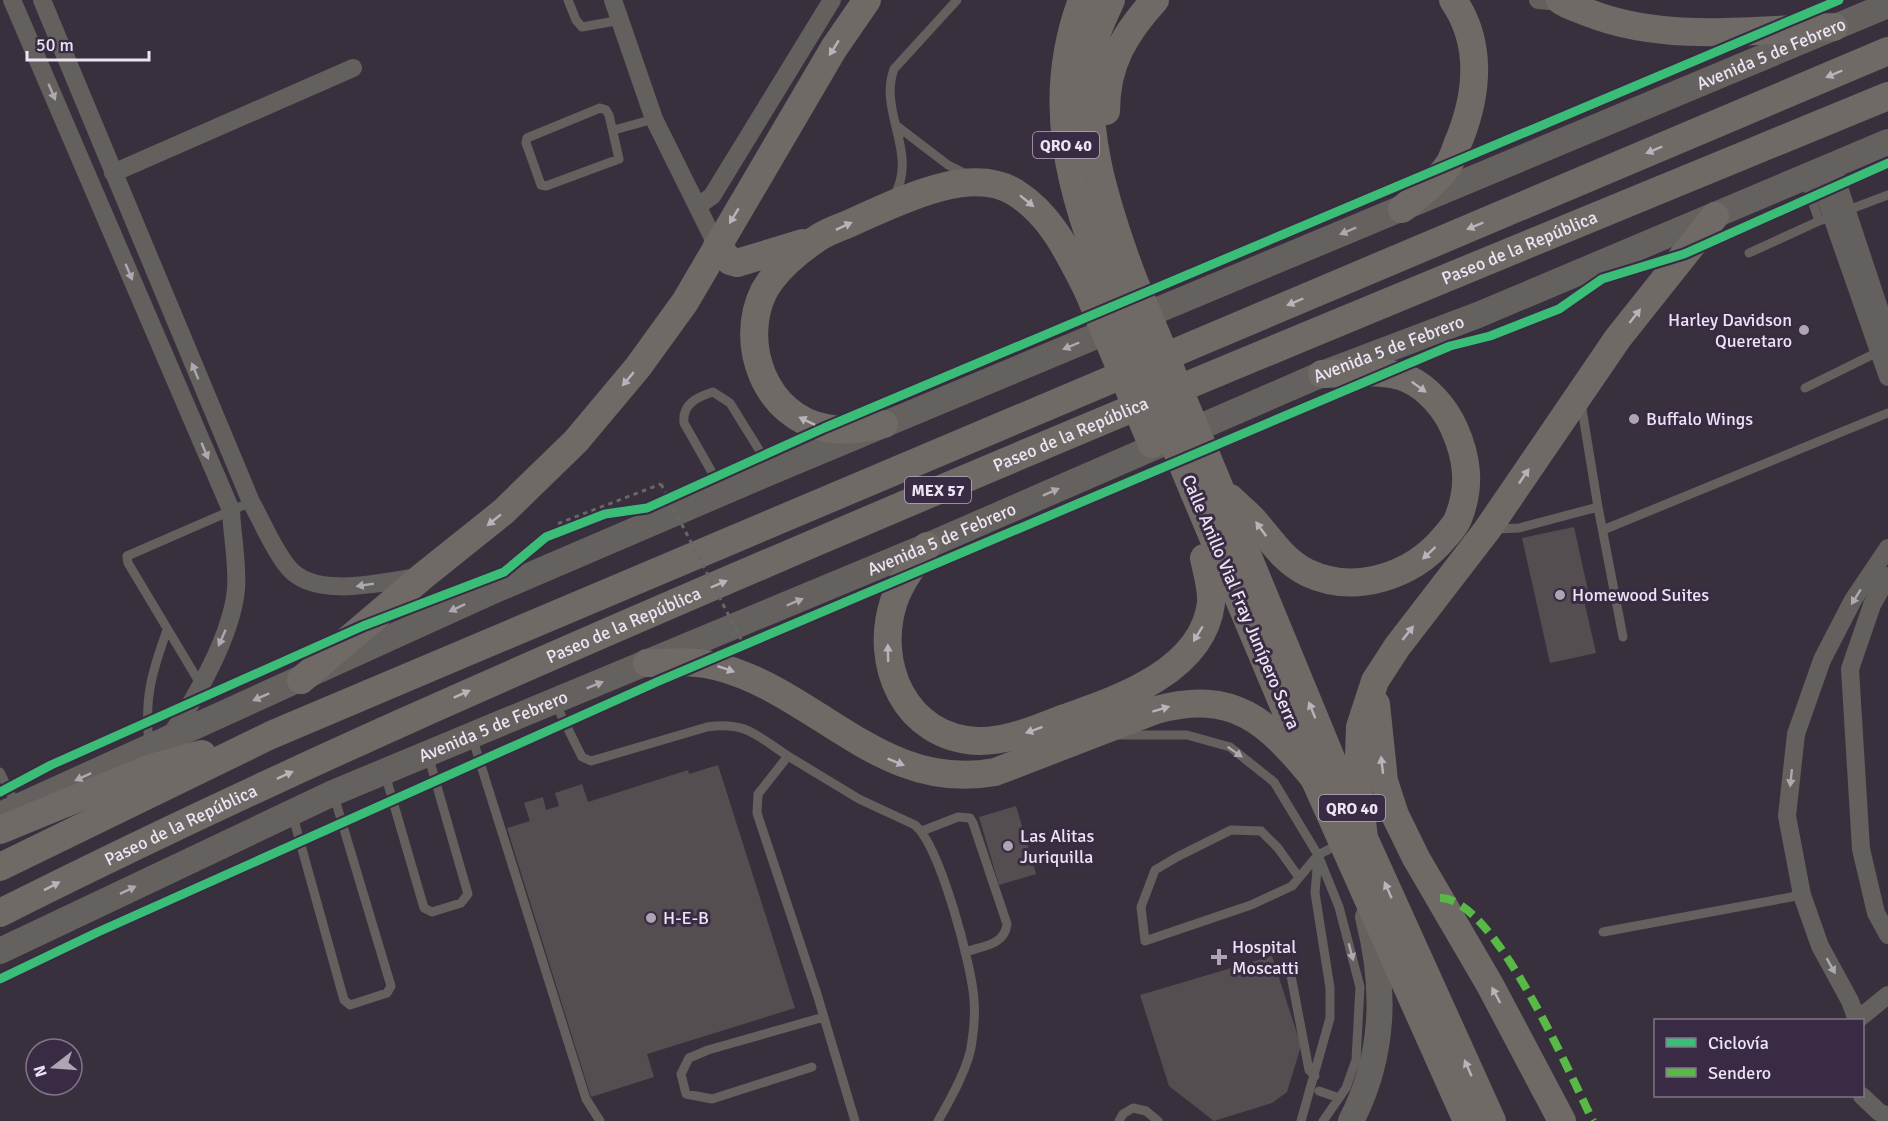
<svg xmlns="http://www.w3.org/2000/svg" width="1888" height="1121" font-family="Signika,sans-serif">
<rect width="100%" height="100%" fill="#38313d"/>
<path fill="#554e50" d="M1574,527L1589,595L1583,596L1596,653L1550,663L1522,538Z
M718,765L795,1008L647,1054L654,1077L591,1097L507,828L530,821L524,803L543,797L546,810L559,806L555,793L582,784L588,802L688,770L689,774Z
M1016,806L1036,874L999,885L979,817Z
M1272,956L1301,1046L1287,1092L1272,1103L1214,1121L1169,1086L1140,995Z"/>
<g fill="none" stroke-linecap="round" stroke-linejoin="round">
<path stroke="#696668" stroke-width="3" stroke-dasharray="4.5 4.5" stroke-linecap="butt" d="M561,531L557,524L661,484
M745,647L768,636"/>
<path stroke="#63605e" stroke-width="9" d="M568,0L576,20L582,27L621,20
M600,108L606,110L609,115L619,159L546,186L541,185L526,143L527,138Z
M897,126L948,165L966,174
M614,130L654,119
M1804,178L1819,221
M894,196C919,153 878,112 894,69L957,0
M1749,253L1819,221L1888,195
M1805,388L1888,347
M1581,403L1598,507L1623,637
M722,490L684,423C682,404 697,397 713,392L730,403L771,469
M1495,529L1519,528L1598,507
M1603,530L1888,413
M201,685L128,563L127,556L251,502
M555,703L582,757L591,761L707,727C746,721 757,736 788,756L758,794L757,813L817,994L855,1121
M1117,735H1187L1230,747L1274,782L1318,855L1339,907L1360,987L1356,1060L1346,1088L1323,1121
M472,737L586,1099L600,1121
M149,744C144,697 152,672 167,630
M788,756L859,799L915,825C940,846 972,966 974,1000C975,1013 974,1028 972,1041C970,1065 950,1100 938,1121
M0,772L16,805
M385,774L424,908L432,912L461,903L468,894L428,755
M292,813L344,1000L350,1005L387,993L391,986L334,796
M922,831L958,817L970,818L973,823L1007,924C1005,945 983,946 965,952
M1298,876L1278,848L1261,831L1231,830L1177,857L1155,870L1141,907L1145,941L1251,905L1292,886L1318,855L1341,843
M1603,932L1802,895
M1289,965L1309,1070L1315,1076
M812,1067L712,1099L686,1094L681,1074L689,1058L708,1050L824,1017
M1319,1091L1339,1098
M1119,1121L1123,1114L1133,1108L1146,1111L1158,1121
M1301,1121L1330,1018V988L1315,893L1318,857"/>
<path stroke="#63605e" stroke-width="18" d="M12,0L231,510C232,536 238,564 236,589C232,635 196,698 170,736
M42,0L251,502C263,523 273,549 288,567C314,600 383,582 418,577
M613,0L654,119L717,246
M1538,0L1562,2
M1832,166L1888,335
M1816,171L1888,377
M113,173L353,68
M698,206L712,196L832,0
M1888,576L1872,605L1850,669L1861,849L1876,913L1888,935
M1857,1020L1850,1001L1820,946L1802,895L1787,816L1796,734L1822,660L1853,600L1888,548
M1857,1020L1888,995
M1862,1096L1879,1112L1888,1116"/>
<g stroke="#65615e" stroke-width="26">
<path id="s1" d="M0,815L493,591L773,471L1888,5"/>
<path id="s2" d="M0,951L333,793L927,546L1322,374L1478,315L1888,142"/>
<path d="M1351,1121C1385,1055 1386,988 1368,917"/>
</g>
<g stroke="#6f6a66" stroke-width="28">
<path d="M1082,0C1044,101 1070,191 1108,286"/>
<path d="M1111,0C1105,14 1097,29 1094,43C1080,125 1104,200 1132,276"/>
<path d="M1560,0C1568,6 1580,9 1589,13C1666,43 1754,30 1834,27"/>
<path d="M1106,111C1106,64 1125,33 1155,0"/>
<path d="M1402,209C1419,195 1437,182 1449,164C1454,156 1456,146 1460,138C1478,92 1482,42 1453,0"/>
<path d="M717,246L730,261L737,263L803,243"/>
<path d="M884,424C864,429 846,432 826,428C765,417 738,343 764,291C775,271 797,252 815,240C827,231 843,227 857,220C900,201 971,164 1016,193C1052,216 1069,254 1088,291"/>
<path d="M1214,474L1364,838L1492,1121"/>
<path d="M1194,492L1314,778L1467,1121"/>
<path d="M1230,498C1238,506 1249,514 1256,523C1273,543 1284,561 1308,573C1355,595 1412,576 1444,538C1449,532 1457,524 1459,516C1471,485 1467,457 1454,428C1445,408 1428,388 1408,379C1384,368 1348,374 1322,374"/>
<path d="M927,546C915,563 901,581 894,601C873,664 905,738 978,741C1008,742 1037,728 1065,718C1119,699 1203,671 1211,603C1212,588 1207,573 1204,558"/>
<path d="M647,663C669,663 694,660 715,666C817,691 880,793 995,772L1156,710C1234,689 1267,721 1314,778"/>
<path d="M301,680L423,576L503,512L576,441L638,367L685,302L834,48L867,0"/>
<path d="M1376,704L1384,781L1395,815L1416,858L1490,985L1562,1121"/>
<path d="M0,830L151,768L202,754"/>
<path d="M1364,838L1358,786L1360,727L1375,681L1397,647L1487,530L1618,338L1715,216"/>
<path d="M0,867L271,735L1888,51"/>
<path id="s3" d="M0,913C268,778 543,659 819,541C1174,389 1531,243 1888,96"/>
</g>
<path stroke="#696668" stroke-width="3" stroke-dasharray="4.5 4.5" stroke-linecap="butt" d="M661,484L745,647"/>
<path stroke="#6f6a66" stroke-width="28" d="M1132,276L1214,474
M1108,286L1194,492
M1088,291L1152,444"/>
<path stroke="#58b947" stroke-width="8" stroke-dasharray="15 8" stroke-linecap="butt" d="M1440,898C1494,897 1570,1075 1593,1121"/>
<g stroke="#392b43" stroke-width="13">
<path id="cycleway" d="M0,792L51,765L363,626L504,572L546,537L605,514L647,508L824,428L1839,0
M0,979L98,932L659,681L1450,346L1490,336L1559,309L1602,279L1684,254L1888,163"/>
</g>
<use href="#cycleway" stroke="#3abd76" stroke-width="9"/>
</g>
<defs><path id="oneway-solid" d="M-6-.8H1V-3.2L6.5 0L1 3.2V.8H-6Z" transform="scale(1.5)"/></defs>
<g fill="#bab3bb">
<use href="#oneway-solid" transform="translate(834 48) rotate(122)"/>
<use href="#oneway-solid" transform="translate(1834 74) rotate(157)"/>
<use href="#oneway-solid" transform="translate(1654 150) rotate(157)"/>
<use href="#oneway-solid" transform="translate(1027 201) rotate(39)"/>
<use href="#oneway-solid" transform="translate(734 216) rotate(121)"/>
<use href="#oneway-solid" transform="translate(844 226) rotate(-25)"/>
<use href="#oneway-solid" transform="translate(1475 226) rotate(157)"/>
<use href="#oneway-solid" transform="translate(1295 302) rotate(157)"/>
<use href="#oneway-solid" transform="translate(1635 316) rotate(-52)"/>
<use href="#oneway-solid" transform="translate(628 379) rotate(130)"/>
<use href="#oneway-solid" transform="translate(1419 387) rotate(36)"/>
<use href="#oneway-solid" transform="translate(807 421) rotate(-154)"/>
<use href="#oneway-solid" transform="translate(1524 476) rotate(-56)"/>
<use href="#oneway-solid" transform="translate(494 520) rotate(141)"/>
<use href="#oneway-solid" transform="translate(1261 529) rotate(-126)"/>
<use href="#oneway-solid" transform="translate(1429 553) rotate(137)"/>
<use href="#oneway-solid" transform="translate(719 584) rotate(-23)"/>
<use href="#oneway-solid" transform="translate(1408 633) rotate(-52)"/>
<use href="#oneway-solid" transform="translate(1198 634) rotate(121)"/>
<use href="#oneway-solid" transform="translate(888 653) rotate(-91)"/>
<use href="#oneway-solid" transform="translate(726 669) rotate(19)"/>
<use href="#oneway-solid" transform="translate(462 694) rotate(-24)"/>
<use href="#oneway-solid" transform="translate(1161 709) rotate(-17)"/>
<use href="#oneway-solid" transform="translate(1312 710) rotate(-112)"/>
<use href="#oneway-solid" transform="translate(1034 730) rotate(160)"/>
<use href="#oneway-solid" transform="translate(896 762) rotate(22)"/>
<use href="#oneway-solid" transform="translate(1382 765) rotate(-97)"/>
<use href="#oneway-solid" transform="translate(285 775) rotate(-25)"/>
<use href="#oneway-solid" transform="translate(52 886) rotate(-27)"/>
<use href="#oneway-solid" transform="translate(1388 890) rotate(-114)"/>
<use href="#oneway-solid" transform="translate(1496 995) rotate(-118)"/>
<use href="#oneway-solid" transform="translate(1468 1068) rotate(-114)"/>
</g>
<g fill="#aea8b0">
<use href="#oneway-solid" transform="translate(52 92) rotate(67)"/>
<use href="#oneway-solid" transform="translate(129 272) rotate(67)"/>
<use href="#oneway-solid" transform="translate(195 371) rotate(-112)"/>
<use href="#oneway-solid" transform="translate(205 451) rotate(67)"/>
<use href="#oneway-solid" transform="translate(365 585) rotate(171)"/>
<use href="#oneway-solid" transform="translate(1856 597) rotate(122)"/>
<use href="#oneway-solid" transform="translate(222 638) rotate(114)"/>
<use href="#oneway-solid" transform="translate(1235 752) rotate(35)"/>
<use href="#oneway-solid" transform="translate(1791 778) rotate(96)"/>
<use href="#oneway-solid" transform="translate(1351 952) rotate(75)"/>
<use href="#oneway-solid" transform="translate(1831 966) rotate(61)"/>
</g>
<g fill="#afa8b0">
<use href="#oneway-solid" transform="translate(1348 231) rotate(157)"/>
<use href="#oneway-solid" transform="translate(1071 346) rotate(157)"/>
<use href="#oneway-solid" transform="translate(1051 492) rotate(-24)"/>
<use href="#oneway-solid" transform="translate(795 602) rotate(-23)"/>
<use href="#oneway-solid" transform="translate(457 608) rotate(155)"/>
<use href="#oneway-solid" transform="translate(595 685) rotate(-22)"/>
<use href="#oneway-solid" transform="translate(261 697) rotate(156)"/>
<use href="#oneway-solid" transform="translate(83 777) rotate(155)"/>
<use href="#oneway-solid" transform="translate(128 890) rotate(-26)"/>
</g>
<g fill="#ada5b3" stroke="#392b43" stroke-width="2">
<circle cx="1804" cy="330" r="6"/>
<circle cx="1634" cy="419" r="6"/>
<circle cx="1560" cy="595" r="6"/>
<circle cx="1008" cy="846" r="6"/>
<circle cx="651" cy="918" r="6"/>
<path d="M1216 948h6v6h6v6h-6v6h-6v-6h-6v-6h6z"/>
</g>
<g text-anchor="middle" stroke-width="6" stroke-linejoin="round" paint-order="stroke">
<g fill="#392b43" stroke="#b6acbe" stroke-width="1.5">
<rect x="1033" y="132" width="66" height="26" rx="4.5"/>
<rect x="905" y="477" width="66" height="26" rx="4.5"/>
<rect x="1319" y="795" width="66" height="26" rx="4.5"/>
</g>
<g font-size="16" font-weight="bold" fill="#ece3f3">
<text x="1066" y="151">QRO 40</text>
<text x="938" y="496">MEX 57</text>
<text x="1352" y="814">QRO 40</text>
</g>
<g font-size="18" fill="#ece3f3" stroke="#392b43">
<text dy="6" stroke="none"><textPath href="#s1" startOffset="1928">Avenida 5 de Febrero</textPath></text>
<text dy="6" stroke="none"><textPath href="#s3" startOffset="1659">Paseo de la República</textPath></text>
<text dy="6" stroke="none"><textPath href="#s2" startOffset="1514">Avenida 5 de Febrero</textPath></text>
<text dy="6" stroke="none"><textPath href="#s3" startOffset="1173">Paseo de la República</textPath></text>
<text dy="6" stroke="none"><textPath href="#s2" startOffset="1028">Avenida 5 de Febrero</textPath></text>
<text transform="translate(1241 602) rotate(67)" y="6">Calle Anillo Vial Fray Junípero Serra</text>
<text dy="6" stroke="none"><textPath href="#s3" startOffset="687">Paseo de la República</textPath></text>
<text dy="6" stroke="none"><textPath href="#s2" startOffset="542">Avenida 5 de Febrero</textPath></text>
<text dy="6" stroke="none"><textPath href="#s3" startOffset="201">Paseo de la República</textPath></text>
</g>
<g font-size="18" fill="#ece3f3" stroke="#392b43" text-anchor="start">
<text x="1792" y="326" text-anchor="end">Harley Davidson<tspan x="1792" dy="21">Queretaro</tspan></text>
<text x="1646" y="425">Buffalo Wings</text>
<text x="1572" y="601">Homewood Suites</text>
<text x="1020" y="842">Las Alitas<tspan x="1020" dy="21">Juriquilla</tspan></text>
<text x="663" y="924">H-E-B</text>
<text x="1232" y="953">Hospital<tspan x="1232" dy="21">Moscatti</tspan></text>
</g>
</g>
<rect x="1654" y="1019" width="210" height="78" fill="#392b43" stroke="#817589" stroke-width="1.5"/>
<rect x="1666" y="1038" width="30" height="9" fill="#3abd76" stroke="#817589" stroke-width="1.5"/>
<text x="1708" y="1049" font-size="18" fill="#ece3f3">Ciclovía</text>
<rect x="1666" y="1068" width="30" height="9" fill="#58b947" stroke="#817589" stroke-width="1.5"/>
<text x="1708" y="1079" font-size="18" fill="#ece3f3">Sendero</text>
<g transform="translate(54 1067) rotate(253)"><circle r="28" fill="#392b43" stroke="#817589" stroke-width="1.5"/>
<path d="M0-4.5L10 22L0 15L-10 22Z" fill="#ada5b3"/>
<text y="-9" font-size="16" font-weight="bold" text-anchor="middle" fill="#ece3f3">N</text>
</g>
<path d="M27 51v9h122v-9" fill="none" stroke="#ece3f3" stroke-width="3"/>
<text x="36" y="51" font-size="18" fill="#ece3f3" stroke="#392b43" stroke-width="4.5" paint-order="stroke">50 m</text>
</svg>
